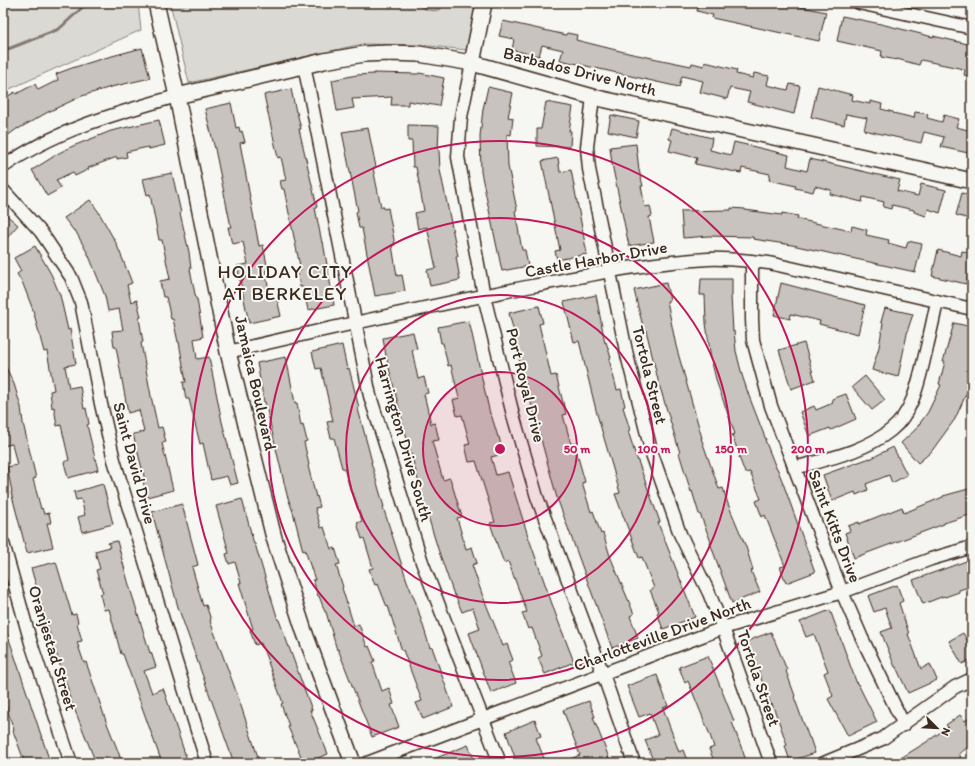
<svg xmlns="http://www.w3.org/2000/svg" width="975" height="766" font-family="Itim,sans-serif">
<rect width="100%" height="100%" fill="#f6f6f2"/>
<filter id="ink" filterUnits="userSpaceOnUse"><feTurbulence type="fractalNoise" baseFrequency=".025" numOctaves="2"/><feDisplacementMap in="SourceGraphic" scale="8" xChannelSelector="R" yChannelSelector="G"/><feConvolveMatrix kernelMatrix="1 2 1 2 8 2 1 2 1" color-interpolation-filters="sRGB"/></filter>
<g filter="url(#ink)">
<path fill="#dad9d3" stroke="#8a8278" d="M3,3H138L141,30L3,92Z
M170,3H477L467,50L421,45L362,44L189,83Z"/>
<path fill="#b6b0a9" stroke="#857a71" d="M415,3H445C439,16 424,10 415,3Z"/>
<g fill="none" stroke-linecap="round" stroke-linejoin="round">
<path stroke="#857a71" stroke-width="3" d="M3,51L59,29L85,5L89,3"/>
</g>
<path fill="#c8c3be" stroke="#3b2a1e" d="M699,3H782L826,12L819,41L712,18L713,15L697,11Z
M842,16L881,24L933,37V36L972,45V77L964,75L965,70L959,68L921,60L919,65L897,59V60L881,57L882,51L837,41Z
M503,21L566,35L567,33L577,35L576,40L628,53L691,66L692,63L704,66L705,62L737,70L736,74L753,78L754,73L769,76L767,85L788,90L790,84L800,86L794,114L747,102L750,92L730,88L727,99L700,92L703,81L682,76L679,87L560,60L563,50L542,45L539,56L512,50L514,39L499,36Z
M142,48L150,78L111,87L82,96L48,112L18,129V128L3,139V99L15,92L16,94L35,84L38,90L58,80L56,74L72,68L101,59Z
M374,73L418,74L419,73L444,78L439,106L408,101V105H391L392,97L352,99L354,108L337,111L332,80L357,75L374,74Z
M818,86L853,95L852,100L870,104V101L882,104L881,109L893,112V113L914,118L915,112L928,114L927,118L942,122L944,115L959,119L956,127L972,131V148L969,147L968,153L941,147L944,137L924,132L921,143L864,130L867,118L846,114L844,125L811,117Z
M488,87L513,93L508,117L513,118L511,135L507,134L508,166L517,210L515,211L522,250H525L528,266L502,271L481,172L480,136L483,109Z
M291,89L296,112H297L301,129H299L317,207L315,208L322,243L323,242L334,305L308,310L303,287H300L297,271H301L284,189H282L280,181L286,180L281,157L278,158L264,95Z
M546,102L573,107L569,131H571L570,147L537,146V129H541Z
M231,103L236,128L239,127L240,132L242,131L245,142L240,143L259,246L263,245L268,270L265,271L271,300L277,299L281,316L249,323L237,266L248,264L243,242L232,244L228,227H231L215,149L205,109Z
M611,115L639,121L636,137L608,131Z
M159,120L165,145L149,149L148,147L126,152L127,157L117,159V157L88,168L89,169L75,176L73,172L56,180L61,188L47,196L32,170L53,157V156L73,146L111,131Z
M408,125L439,126L438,150H439L440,170L458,256H456L460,280L430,286L427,270L436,268L427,227L418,229L415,213L424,211L416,167H413L412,141H408Z
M368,128L376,167L373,168L381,207H384V209L388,208L395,245H392L397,276L402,275L405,291L375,296L362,228H359L356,212L358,211L342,132Z
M672,128L712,138L710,150L731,155L734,142L789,155L787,166L807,171L810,159L900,180L897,191L918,196L921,184L946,190L940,213L928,209L926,216L914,212V210L892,205L891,209L883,207L884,202L863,197L862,202L830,194L831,190L815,186L813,192L795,188L796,186L769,180L770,174L742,168L741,173L695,164L697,158L669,151L672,140L669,139Z
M636,144L639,170L643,186H641L645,207L650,206L652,216L649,217L654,242L629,246L612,164L610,147Z
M558,158L560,172L571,170L587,254L557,260L555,251L560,250L542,161Z
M172,173L181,213H180L189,252L191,269H190L196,299H197L203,337L194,339L197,359L209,357L222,422L238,483L230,485L227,476L211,480L203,443L200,444L189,399H186L183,382H186L179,342H178L173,319H171L166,297H163L160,281L170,279L162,240H159L150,194L147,195L143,179Z
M962,193L970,196L968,202L972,203V220L956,215Z
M90,200L98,211L116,243L123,260L132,283L127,285L131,302L137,300L141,317L139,318L143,342L141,343L151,396L158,428L162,427L166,442L162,443L173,490L147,497L143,481L145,480L133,434L144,432L139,410L128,413L116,347H114L112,331L123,330L119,309L108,311L105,296L89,256L75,230L74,231L64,218Z
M731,208L745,209V210L782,215V213L798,216L797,219L851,231L852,226L867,230L866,235L889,240L888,243L906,248L908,241L922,244L915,272L792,245L753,239V237L708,236L683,238L681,211L731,210Z
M3,212L18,225L3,242Z
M35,246L51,274L60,295L68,330L70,329L76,364L65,366L69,388L80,386L84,409L86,408L89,424L87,425L98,470L68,478L64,462L69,460L61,425L57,426L54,407L52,408L50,391L54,390L47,351L44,352L33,310L23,284L17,274L21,271L14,258Z
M938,250L961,256L962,251L972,253V276L968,275L966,284L932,276Z
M701,279H732V296H731L733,332L734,331L736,351L742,375L749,396L766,440H765L776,468H777L783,483L815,572L786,583L780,567L785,566L765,515L762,517L756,501L761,499L750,472L745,473L739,457H740L732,435L735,434L717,383L711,359L706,323L705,295H700Z
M666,283L670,300L667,301L676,346L702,438H701L719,489L723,488L728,504L746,547L753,570L751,571L760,592L732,603L710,543L711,542L700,514H699L692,491L691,492L679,453H680L659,384L646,330H644L638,307L634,290Z
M781,283L865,305L858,334L819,324L820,321L791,314L790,319L774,315Z
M596,295L605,343L606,342L611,358L609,359L617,390L621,389L625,406L623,407L630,430L628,431L635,453L660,522L658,523L695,617L663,629L657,613L659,612L650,590L654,588L642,557L639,558L615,494L620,493L597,414L579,341L574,342L564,302Z
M539,306L543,323L539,324L551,376L556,375L566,414L563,415L571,444L574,443L585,482L582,483L591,512L593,511L601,534L603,533L610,556L634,614L630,616L638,638L612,648L557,498L513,337L515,336L509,313Z
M885,308L913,314L908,329L898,377L872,370L879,347L883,323L881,322Z
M469,321L490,414H491L498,437H499L503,454L491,457L496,475L508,472L528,536L557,618L574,662L545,674L538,658L542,656L532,628L528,629L522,613L527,612L508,561L504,563L498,547L490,523L495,522L476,461L469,462L465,445L470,444L462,415L457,416L453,400L459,398L451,365L448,366L443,343H441L438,327Z
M954,323L972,327V355L967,375L972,376V382L969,392H967L955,419L931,452L918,463L901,443L915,430L928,412L941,385L939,384L945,362H943Z
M413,332L417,349L412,350L418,379L424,377L428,393L424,394L431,424L435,423L439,440L432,441L443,480L450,478L462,517L457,518L466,549L472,547L477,563L472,565L482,594L503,646L507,644L513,660L508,662L516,683L491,693L469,633L480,629L473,608L462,612L455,595H454L438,549L424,503H422L418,488L420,487L403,424L386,356L383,338Z
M804,343L815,380L791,389L779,350Z
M342,345L347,369L349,368L359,408L358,409L372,462H371L384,507H383L407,581L416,603L430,648L432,647L453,707L423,719L416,703L422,701L403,650L402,651L388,606L387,607L378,584L375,585L369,569L373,568L364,538L362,539L357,523L362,521L353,492H351L344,468H342L334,438H331L327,422L333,421L321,368L316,369L312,352Z
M286,357L295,403H297L301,426L303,425L307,441L304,442L309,465L308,466L316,497L317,496L320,507L315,508L321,528L324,527L331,549L335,548L340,564L336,565L343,587L342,588L354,626L359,624L367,647L369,646L375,661L372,662L382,691L389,688L394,704L391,705L399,727L372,737L338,649L337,650L326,612H325L319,596H318L313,580H315L305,550L303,551L293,512L287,495L265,402H264L257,363Z
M3,361L14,384L21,407L23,423L36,478L33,479L41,509L42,508L44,514L49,513L51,523H47L53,547L27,553L11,492H12L7,467L17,465L12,444L3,446Z
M865,376L885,400L872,410L852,387Z
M846,394L856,419L831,430L830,428L809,436L800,412L814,406L816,410L833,403L832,399Z
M893,447L907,475L892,483L889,475L866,484L868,490L856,495L855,492L832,501L823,475L870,458V459Z
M103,484L113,524L82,532L78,517L85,515L81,499L76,500L74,492Z
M972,488V514L944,523V524L854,558L845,533L850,531L848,526L859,522V524L902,507L904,513L943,497V496Z
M242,499L254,544H255L278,620H279L312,710H310L328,754L305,763H304L288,727L289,726L281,704L283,703L261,643L255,645L250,630L253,629L239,583H241L235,562L229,564L226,554L229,553L216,506Z
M182,504L198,565L192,567L203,606L206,605L211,620L210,621L237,694L260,763H234L178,607L152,512Z
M117,541L129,585L150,653L151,652L156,667L144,671L152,693L163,688L188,763H162L123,654H121L109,609L104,610L100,594L103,593L96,570L100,569L95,551L110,547L108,543Z
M972,559V586L959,590V592L945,597L944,596L923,604L913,580Z
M56,562L72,615L76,614L78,622L77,623L82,641L77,642L84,663L86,662L106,721L118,751L122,763H96L68,693L69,692L51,638L31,568Z
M897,585L903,601L899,603L909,634H908L921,669L930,664L937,680L908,693L896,667H895L881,632L892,628L885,608L874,612L868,596Z
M830,610L857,684H858L877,722L848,736L828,699L833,696L824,673L828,671L814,634L806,637L800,622Z
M3,627H5L49,759L38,763H25L13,731L14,730L3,697Z
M771,632L787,670L786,671L795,696L794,697L809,738H810L815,753L790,761L785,746L787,745L779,722L772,704L771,705L747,641Z
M963,633L972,648V659L962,664L949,641Z
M708,656L734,721L732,722L747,763H715L709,749L714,747L710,735L688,681L685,683L679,667Z
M657,675L668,706L663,708L668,722L679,752L683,750L688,763H654L645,740L658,735L650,713L639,717L627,686Z
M589,701L595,717H593L611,763H561L580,755L563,710Z
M960,715L965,721L972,716V744L959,754L961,757L952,763H893L928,741L948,727L946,725Z
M535,720L541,736L536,738L545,761L540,763H517L506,732Z
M468,745L475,761L470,763H424Z"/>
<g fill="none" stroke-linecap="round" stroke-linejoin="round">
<g stroke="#3b2a1e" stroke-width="15">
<path id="minor" d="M859,3L972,28
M472,63L461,117L458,157L484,296L513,415L537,497L603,674L634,763
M304,65L370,396L422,562L500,763
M593,97L587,147L589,169L626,351L652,454L680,534L709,593L723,628L771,763
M3,167C55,130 117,113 177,96
M3,190L41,232L71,277L81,302L101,404L114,460L207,763
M752,261V319L753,340L771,406L842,592L861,636L904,725
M228,352C329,328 430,306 532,286C590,275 649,262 708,259C729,258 748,261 769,263L972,309
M794,468C827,459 864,452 891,430C914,412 919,379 926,351C930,334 934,317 937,301
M3,543L31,643L71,763
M367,763L723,628L842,592L931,559L972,547
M824,763L882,739L955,687L972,679"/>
</g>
<g stroke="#3b2a1e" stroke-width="18">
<path id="tertiary" d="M156,3L177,96L228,352L274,538L304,631L353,763
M472,63L484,3
M177,96L324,61L364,54L389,53L419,54L472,63L593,97L972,181"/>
</g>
<use href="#minor" stroke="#f6f6f2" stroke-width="12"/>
<use href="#tertiary" stroke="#f6f6f2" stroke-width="15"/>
</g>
</g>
<circle cx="500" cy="449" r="77" fill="#c2185b" fill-opacity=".12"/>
<g fill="none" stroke="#c2185b" stroke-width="2">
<circle cx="500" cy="449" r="77"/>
<circle cx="500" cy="449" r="154"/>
<circle cx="500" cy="449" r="231"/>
<circle cx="500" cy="449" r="308"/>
</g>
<g text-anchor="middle" stroke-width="4" stroke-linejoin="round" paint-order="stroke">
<g font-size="17" fill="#3b2a1e" stroke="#f6f6f2">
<text transform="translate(580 71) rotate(14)" y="6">Barbados Drive North</text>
<text transform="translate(596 259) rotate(-10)" y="6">Castle Harbor Drive</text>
<text transform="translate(650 375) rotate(76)" y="6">Tortola Street</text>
<text transform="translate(256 383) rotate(77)" y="6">Jamaica Boulevard</text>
<text transform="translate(526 385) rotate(76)" y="6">Port Royal Drive</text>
<text transform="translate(404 439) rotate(74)" y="6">Harrington Drive South</text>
<text transform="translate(135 463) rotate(75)" y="6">Saint David Drive</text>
<text transform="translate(835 526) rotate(69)" y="6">Saint Kitts Drive</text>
<text transform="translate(662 634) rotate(-20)" y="6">Charlotteville Drive North</text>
<text transform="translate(53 648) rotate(73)" y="6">Oranjestad Street</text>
<text transform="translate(759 678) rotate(71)" y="6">Tortola Street</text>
</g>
<g font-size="19" letter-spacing="1" fill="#3b2a1e" stroke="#f6f6f2">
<text x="285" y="278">HOLIDAY CITY<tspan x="285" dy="22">AT BERKELEY</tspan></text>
</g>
</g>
<circle cx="500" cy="449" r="6" fill="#c2185b" stroke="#f6f6f2" stroke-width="2"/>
<g font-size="12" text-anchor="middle" font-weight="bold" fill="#c2185b" stroke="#f6f6f2" stroke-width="4" stroke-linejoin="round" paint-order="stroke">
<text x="577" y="453">50 m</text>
<text x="654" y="453">100 m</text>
<text x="731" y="453">150 m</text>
<text x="808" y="453">200 m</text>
</g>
<rect width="975" height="766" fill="none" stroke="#f6f6f2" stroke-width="16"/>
<rect x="8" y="8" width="959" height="750" fill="none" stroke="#3b2a1e" stroke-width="1.5" filter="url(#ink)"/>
<g transform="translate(937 728) rotate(114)" stroke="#f6f6f2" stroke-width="3" paint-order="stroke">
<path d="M0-3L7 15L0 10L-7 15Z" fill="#3b2a1e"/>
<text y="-6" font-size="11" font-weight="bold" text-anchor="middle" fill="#3b2a1e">N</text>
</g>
</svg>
